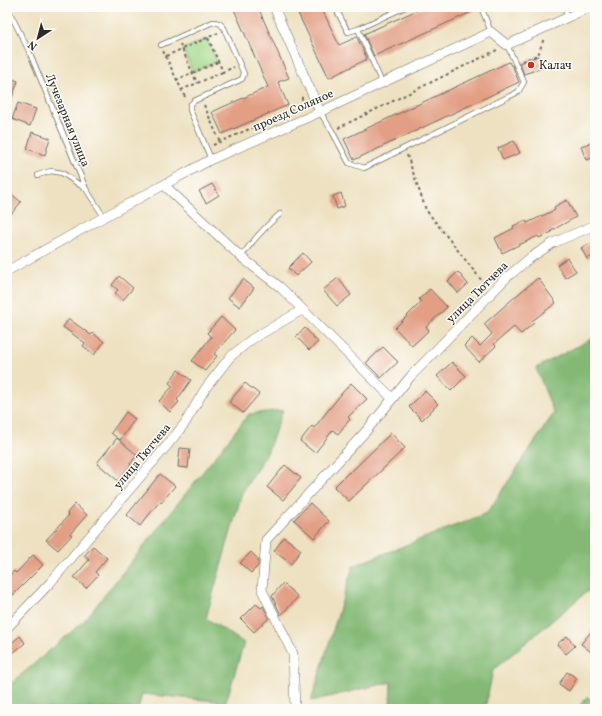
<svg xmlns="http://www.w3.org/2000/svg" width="602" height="716" font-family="Vollkorn,serif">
<rect width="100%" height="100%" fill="#fdfcf7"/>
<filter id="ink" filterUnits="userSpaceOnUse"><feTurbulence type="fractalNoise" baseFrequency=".025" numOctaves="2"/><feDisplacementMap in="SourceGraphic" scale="8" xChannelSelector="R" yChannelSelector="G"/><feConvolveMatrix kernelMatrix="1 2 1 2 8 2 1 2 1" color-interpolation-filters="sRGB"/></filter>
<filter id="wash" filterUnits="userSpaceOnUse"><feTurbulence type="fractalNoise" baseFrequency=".012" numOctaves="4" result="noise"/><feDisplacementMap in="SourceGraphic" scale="16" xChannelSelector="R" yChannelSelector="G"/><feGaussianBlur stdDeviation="0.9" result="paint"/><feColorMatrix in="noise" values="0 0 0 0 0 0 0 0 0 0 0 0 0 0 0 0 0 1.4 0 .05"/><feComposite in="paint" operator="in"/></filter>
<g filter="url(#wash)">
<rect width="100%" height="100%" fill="#eee1c1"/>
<path fill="#a4d989" stroke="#68825a" d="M207,39L217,61L193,72L183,49Z"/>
<path fill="#83b975" stroke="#577250" d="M595,337V585L493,670L485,709H390L391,682L311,701L353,566L487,513L554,413L536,368Z
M283,410L267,453L242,493L206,618L244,643L226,702L142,694L138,709H7V687L84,621L249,414Z
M587,697L595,701V709H577Z"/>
<g id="blocks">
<path fill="#e39f85" d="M233,7H258L289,78L278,82L288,105L222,134L212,112L268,87Z
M295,7H321L339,45L357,37L367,59L329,78Z
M424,7H477L478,9L374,56L364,34Z
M538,56L542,68L524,74L519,63Z
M509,62L511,66L512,65L519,82L354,160L344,139Z
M7,77L18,81L8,109H7Z
M18,103L36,109L30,126L12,119Z
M32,132L50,138L45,155L27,149Z
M514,141L520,153L503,160L498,148Z
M595,141V157L586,160L581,146Z
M212,184L219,195L206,203L199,191Z
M7,190L21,202L7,219Z
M341,193L345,206L337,209L333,196Z
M567,200L576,217L551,231L552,232L539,238L538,236L502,253L495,238L514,228L513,226L526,220L527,223L555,210L554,207Z
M591,243L595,250V255L587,259L581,248Z
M303,253L311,262L296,276L288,268Z
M567,258L576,271L565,278L557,265Z
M458,272L468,284L458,293L448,281Z
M119,276L133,288L123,300L115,293L118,290L112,285Z
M338,278L351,295L337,306L323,290Z
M538,278L556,303L532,321L534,323L521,334L514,327L494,344L496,346L479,362L464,346L472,338L480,346L492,334L484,324L517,295Z
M243,279L254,288L240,307L228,298Z
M430,289L447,307L426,327L429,330L412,346L395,328L421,302L419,299Z
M221,317L235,330L214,354L217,356L205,371L192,361L211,337L207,333Z
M69,319L91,335L93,333L104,342L94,355L83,346L85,343L63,327Z
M305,328L318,342L309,350L296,336Z
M383,347L398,362L381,378L366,363Z
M452,362L466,376L451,391L437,376Z
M178,370L191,380L177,400L179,402L170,412L159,401L173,386L169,383Z
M245,383L259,394L243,413L229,402Z
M351,383L367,399L348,417L350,419L338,434L333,430L315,453L300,441L312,426L314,428L342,393Z
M425,391L438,404L422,420L409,407Z
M126,412L135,419L120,440L111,433Z
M391,433L405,448L349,501L334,487L349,472L350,473Z
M117,438L137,455L130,464L131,465L118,481L97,463Z
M180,448L190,449L188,468L178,467Z
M285,465L301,478L283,500L267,487Z
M160,474L175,486L161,503L160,501L140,526L127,515Z
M310,503L329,521L314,538L294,520Z
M75,504L87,515L70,534L72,535L58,550L46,540L69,515L67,513Z
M284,537L301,550L291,564L274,551Z
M93,546L107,558L95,572L98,575L86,588L74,577L89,560L84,556Z
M251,552L258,559V566L251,573L240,563Z
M33,555L43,565L7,601V578L14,571L16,573Z
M283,583L298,597L281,615L272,596Z
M256,604L261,608L263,606L269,618L254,632L241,619Z
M595,627V655L581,644Z
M20,636L25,643L13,653L8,646Z
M567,636L575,646L566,654L557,644Z
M567,672L577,678L569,691L559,684Z"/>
</g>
</g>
<g filter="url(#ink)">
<use href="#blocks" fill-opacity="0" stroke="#6f6b60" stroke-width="1"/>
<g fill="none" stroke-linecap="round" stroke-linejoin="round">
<g stroke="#6f6b60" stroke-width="6">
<path id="lane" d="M7,7L29,51L86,189L104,217
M335,7L348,32L358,29L382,83
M481,7L491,32
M564,7L568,17
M358,29L405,7
M161,45L213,22C219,22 221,24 224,28L244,74L242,79L194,101L190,105V110L211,159
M320,112L332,131L349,163L364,168L518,92L524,82L507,45
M38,175L51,171L62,173L86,189
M241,257C252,241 265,227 280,214"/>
</g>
<g stroke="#6f6b60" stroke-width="10">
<path id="street" d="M274,7L320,112
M164,185L241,257L280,287L392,398
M7,271L104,217L210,160L320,112L491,32L507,45L590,7
M7,628L50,583L170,442L185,423L205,389L230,357L252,339L302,310
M295,709L293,654L262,590L266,540L367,430L411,376L506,278L530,258L553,243L595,225"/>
</g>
<path stroke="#6f6b60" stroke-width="2" stroke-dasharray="3 3" stroke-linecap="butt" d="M594,16L593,25L595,48
M208,38L223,72L234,67
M180,44L197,83
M163,51L186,99
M166,56L218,33
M522,61L538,55L544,38
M176,80L218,62
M181,90L223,72
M204,105L220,142
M338,128L499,49
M213,145L297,108L302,103V96
M407,155L426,210L486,286"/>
<use href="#lane" stroke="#fff" stroke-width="4.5"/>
<use href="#street" stroke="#fff" stroke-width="9"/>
</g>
</g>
<circle fill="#c8321e" stroke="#fdfcf7" stroke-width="1.5" cx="531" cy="65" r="4"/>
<g text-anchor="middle" stroke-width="3" stroke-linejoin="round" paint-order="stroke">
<g font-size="12" fill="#2b2b2b" stroke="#fdfcf7" text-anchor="start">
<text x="539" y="69">Калач</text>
</g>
<g font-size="12" fill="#2b2b2b" stroke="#fdfcf7">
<text transform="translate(293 110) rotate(-24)" y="4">проезд Соляное</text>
<text transform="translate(68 120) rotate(68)" y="4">Лучезарная улица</text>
<text transform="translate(477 292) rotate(-45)" y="4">улица Тютчева</text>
<text transform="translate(142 456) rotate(-50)" y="4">улица Тютчева</text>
</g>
</g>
<rect width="602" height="716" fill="none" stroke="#fdfcf7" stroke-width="24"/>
<g transform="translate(38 38) rotate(216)" stroke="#fdfcf7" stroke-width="3" paint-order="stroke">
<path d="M0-3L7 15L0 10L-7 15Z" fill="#2b2b2b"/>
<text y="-6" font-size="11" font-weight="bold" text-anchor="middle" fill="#2b2b2b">N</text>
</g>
</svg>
